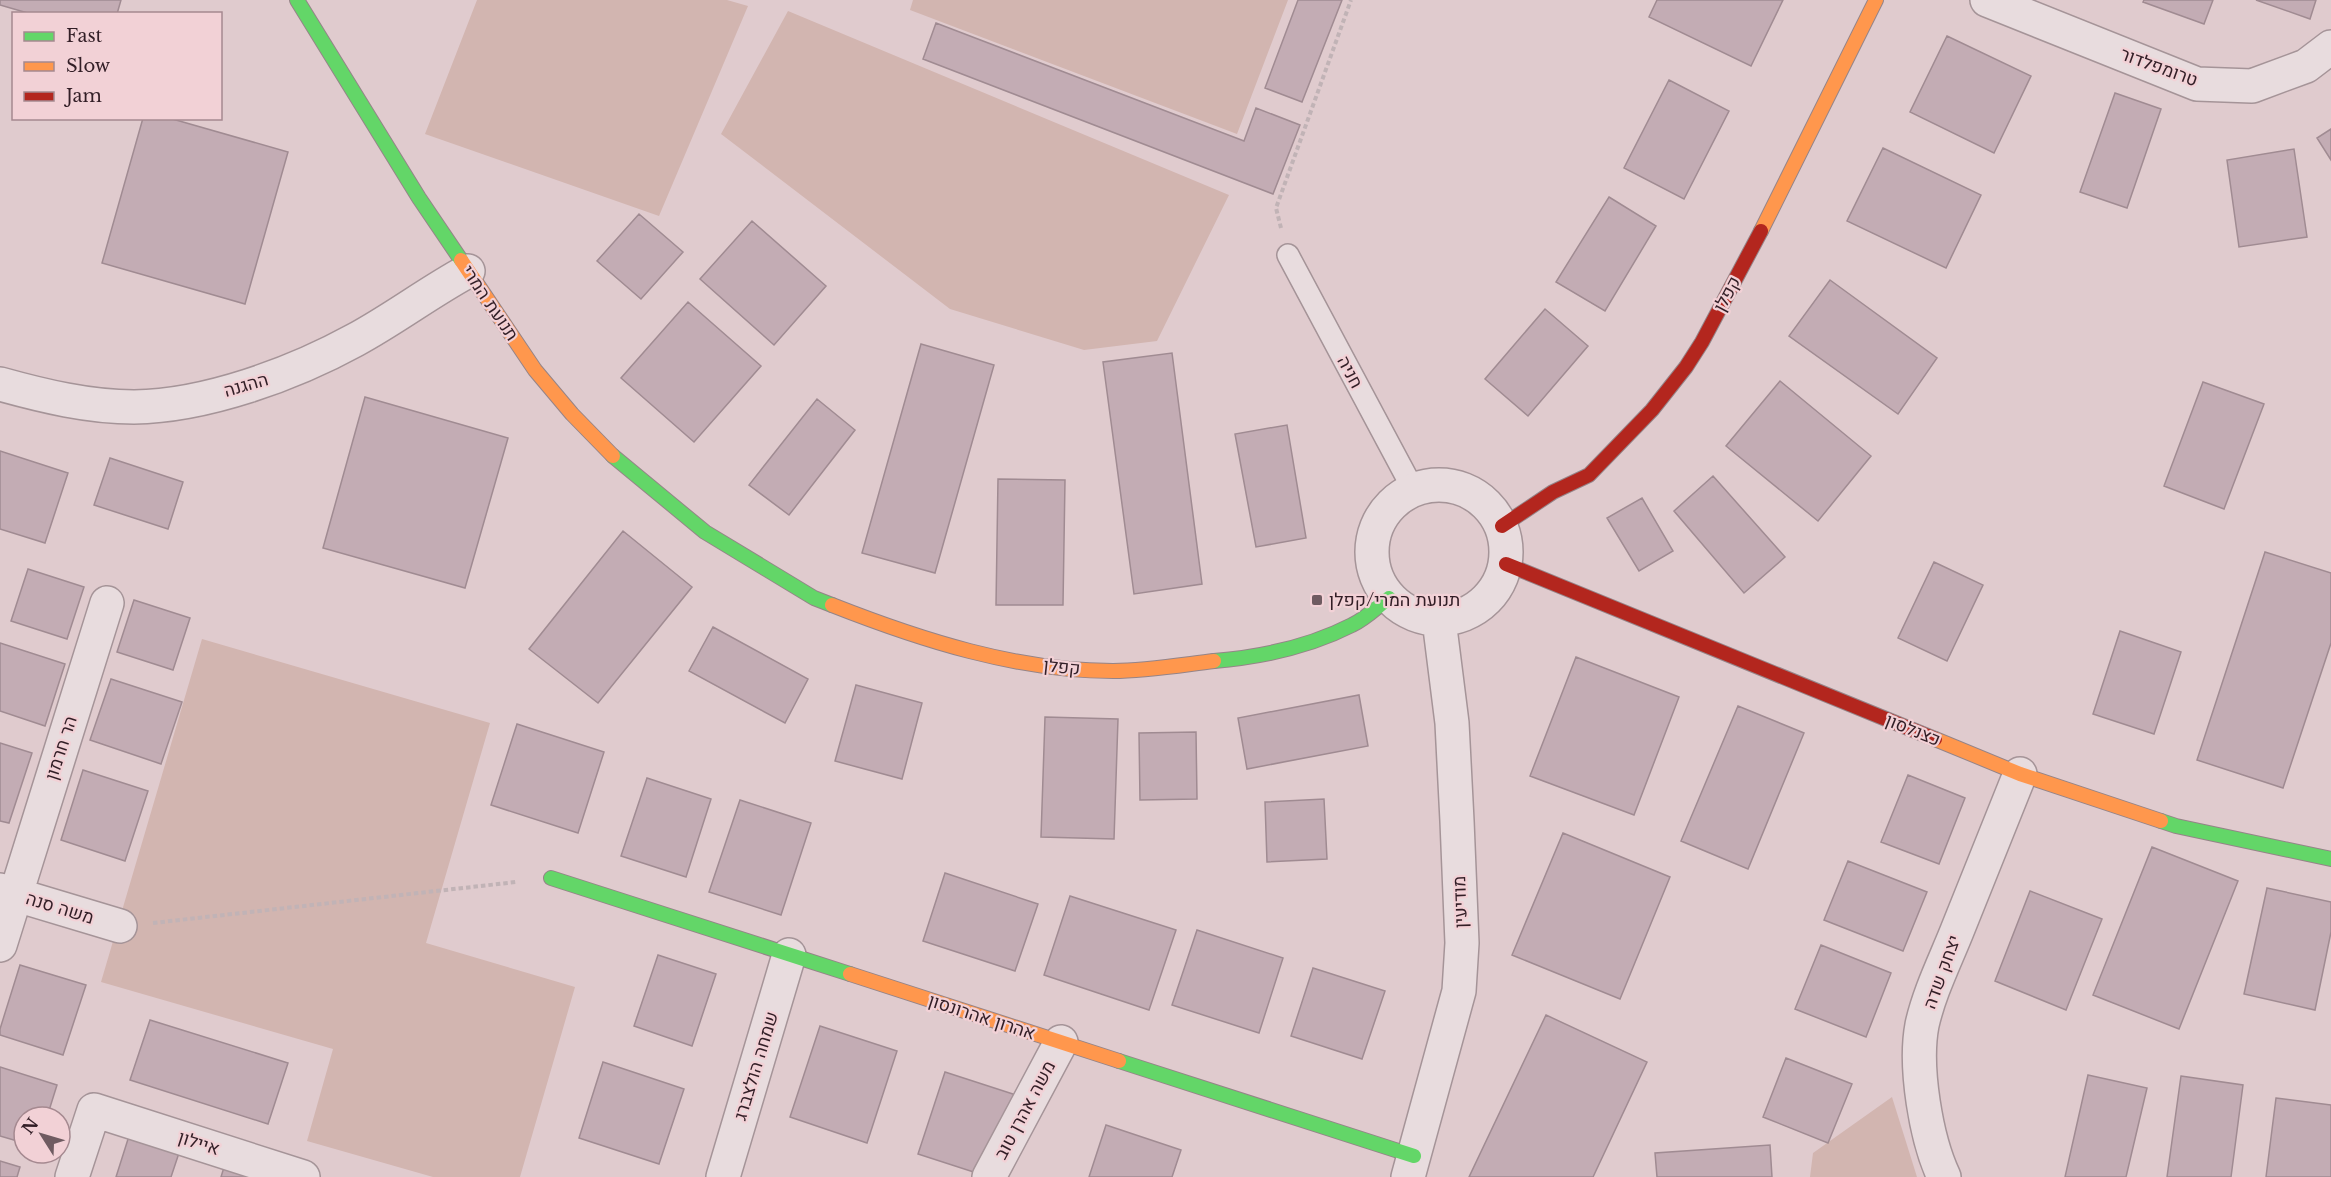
<svg xmlns="http://www.w3.org/2000/svg" width="2331" height="1177" font-family="'Libre Baskerville',Heebo,serif">
<rect width="100%" height="100%" fill="#e0cbce"/>
<path fill="#d2b5b0" d="M477,0H727L748,6L659,216L425,134Z
M913,0H1288L1237,134L910,10Z
M788,11L1229,195L1157,341L1084,350L950,309L721,134Z
M202,639L490,723L426,943L575,987L520,1177H433L307,1141L333,1049L101,982Z
M1892,1097L1917,1177H1810L1813,1153Z"/>
<path fill="#c3acb4" stroke="#a08b92" stroke-width="1.5" d="M0,0H121L117,14H31L0,5Z
M1298,0H1342L1302,102L1265,88Z
M1657,0H1783L1751,66L1649,17Z
M2144,0H2213L2204,24L2143,2Z
M2256,0H2316L2310,19Z
M936,23L1244,141L1256,108L1300,125L1273,194L923,59Z
M1947,36L2031,76L1994,153L1910,112Z
M1669,80L1729,111L1684,199L1624,168Z
M2115,93L2161,109L2127,208L2080,192Z
M143,118H169L288,152L245,304L102,263Z
M2331,129V160L2317,138Z
M1883,148L1981,195L1946,268L1847,221Z
M2294,149L2307,237L2239,247L2227,160Z
M1609,197L1656,226L1605,311L1556,282Z
M639,214L683,252L641,299L597,261Z
M752,221L826,286L774,345L700,279Z
M1830,280L1937,358L1898,414L1789,336Z
M688,302L761,366L694,442L621,378Z
M1545,309L1588,346L1528,416L1485,379Z
M921,344L994,365L935,573L862,553Z
M1172,353L1202,584L1134,594L1103,362Z
M1780,381L1871,456L1818,521L1726,446Z
M2203,382L2264,404L2224,509L2164,486Z
M365,397L508,438L465,588L323,548Z
M817,399L855,430L789,515L749,485Z
M1287,425L1306,538L1256,547L1235,434Z
M0,451L68,473L45,543L0,529Z
M110,458L183,482L168,529L94,505Z
M1713,476L1785,557L1744,593L1674,511Z
M998,479L1065,480L1063,605H996Z
M1642,498L1673,551L1639,571L1607,518Z
M623,531L692,587L598,703L529,649Z
M2265,552L2331,573V643L2283,788L2197,760Z
M1934,562L1983,585L1947,661L1898,638Z
M28,569L84,587L67,639L11,621Z
M134,600L190,618L173,670L117,652Z
M713,627L808,679L785,723L689,671Z
M2120,631L2181,652L2154,734L2093,714Z
M0,643L65,664L45,726L0,711Z
M1576,657L1679,697L1634,815L1530,776Z
M111,679L182,702L161,764L90,740Z
M856,685L922,703L902,779L835,761Z
M1359,695L1368,746L1247,769L1238,718Z
M1738,706L1804,733L1748,869L1681,841Z
M1045,717L1118,719L1114,839L1041,837Z
M517,724L604,752L578,833L491,805Z
M1196,732L1197,799L1140,800L1139,733Z
M0,743L32,753L9,823L0,821Z
M83,770L148,791L125,861L61,840Z
M1908,775L1965,798L1939,864L1881,842Z
M647,778L711,799L686,877L621,856Z
M1324,799L1327,859L1267,862L1265,802Z
M740,800L811,823L781,915L709,892Z
M1563,833L1670,877L1620,999L1512,955Z
M2152,847L2238,881L2179,1029L2093,995Z
M1848,861L1927,892L1903,951L1824,920Z
M945,873L1038,904L1015,971L923,941Z
M2267,888L2331,902V932L2315,1010L2244,994Z
M2030,891L2102,919L2066,1010L1995,981Z
M1070,896L1176,930L1149,1010L1044,975Z
M1197,930L1283,958L1259,1033L1172,1005Z
M1821,945L1891,973L1866,1037L1795,1009Z
M658,955L716,974L692,1046L634,1026Z
M20,965L86,985L63,1055L0,1035V1029Z
M1313,968L1385,991L1362,1059L1291,1036Z
M1546,1015L1647,1062L1593,1177H1469Z
M150,1020L288,1063L268,1124L130,1080Z
M820,1026L897,1051L867,1143L790,1117Z
M1786,1058L1852,1084L1828,1143L1763,1117Z
M603,1062L684,1089L659,1164L579,1138Z
M0,1067L57,1085L47,1117H24V1143L0,1136Z
M945,1072L1016,1095L989,1177L918,1154Z
M2088,1075L2147,1088L2126,1177H2065Z
M2181,1076L2243,1085L2231,1177H2167Z
M2276,1098L2331,1105V1177H2266Z
M1106,1125L1181,1150L1172,1177H1089Z
M129,1136L179,1153L171,1177H116Z
M1770,1145L1772,1177H1657L1655,1153Z
M0,1161L20,1167L17,1177H0Z
M225,1164L264,1177H221Z"/>
<g fill="none" stroke-linecap="round" stroke-linejoin="round">
<g stroke="#a59498" stroke-width="24">
<path id="lane" d="M1288,255L1413,489"/>
</g>
<g stroke="#a59498" stroke-width="36">
<path id="street" d="M1987,0L2197,84L2252,86L2306,66L2331,47
M0,384C43,396 89,407 134,407C206,406 293,374 355,340C394,319 429,292 468,271
M1372 552a67 67 0 1 1 134 0a67 67 0 1 1-134 0Z
M0,890L120,926
M0,945L107,603
M72,1177L94,1110L303,1177
M723,1177L789,955
M989,1177L1061,1042
M1408,1177L1459,991L1462,943L1457,821L1452,723L1439,620
M1944,1177C1926,1139 1914,1067 1922,1025C1929,993 1945,961 1957,931C1978,878 1999,826 2020,774"/>
</g>
<g stroke="#958488" stroke-width="16">
<path id="fast" d="M297,0L419,198L461,260
M613,456L705,532L814,598L832,605
M1214,661C1261,657 1309,647 1352,625C1365,619 1377,607 1389,598
M2161,821L2176,826L2331,859
M551,878L850,974
M1119,1061L1414,1156"/>
</g>
<g stroke="#958488" stroke-width="16">
<path id="slow" d="M1761,231L1876,0
M461,260L535,370L572,414L613,456
M832,605C921,640 1017,671 1113,671C1146,671 1181,665 1214,661
M1935,739L2020,774L2161,821
M850,974L1119,1061"/>
</g>
<g stroke="#958488" stroke-width="16">
<path id="jam" d="M1502,526L1553,492L1589,475L1652,410L1686,367L1702,342L1761,231
M1506,564L1935,739"/>
</g>
<path stroke="#c1b3b6" stroke-width="4" stroke-dasharray="4.5 3" stroke-linecap="butt" d="M1281,228L1276,208L1351,0
M153,923L516,882"/>
<use href="#lane" stroke="#e8dcde" stroke-width="21"/>
<use href="#street" stroke="#e8dcde" stroke-width="33"/>
<use href="#fast" stroke="#63d668" stroke-width="14"/>
<use href="#slow" stroke="#ff974d" stroke-width="14"/>
<use href="#jam" stroke="#b3261e" stroke-width="14"/>
</g>
<rect fill="#6f5b61" stroke="#f2d1d6" stroke-width="2" x="1311" y="594" width="12" height="12" rx="3"/>
<g text-anchor="middle" stroke-width="4.5" stroke-linejoin="round" paint-order="stroke">
<g font-size="18" fill="#321e26" stroke="#f2d1d6">
<text transform="translate(2159 67) rotate(20)" y="6">טרומפלדור</text>
<text transform="translate(1727 294) rotate(-62)" y="6">קפלן</text>
<text transform="translate(490 303) rotate(56)" y="6">תנועת המרי</text>
<text transform="translate(1350 372) rotate(62)" y="6">חניה</text>
<text transform="translate(246 385) rotate(-16)" y="6">ההגנה</text>
<text transform="translate(1062 667) rotate(6)" y="6">קפלן</text>
<text transform="translate(1913 730) rotate(22)" y="6">כצנלסון</text>
<text transform="translate(61 748) rotate(-72)" y="6">הר חרמון</text>
<text transform="translate(1460 902) rotate(-92)" y="6">מודיעין</text>
<text transform="translate(60 908) rotate(17)" y="6">משה סנה</text>
<text transform="translate(1942 972) rotate(-70)" y="6">יצחק שדה</text>
<text transform="translate(982 1017) rotate(18)" y="6">אהרון אהרונסון</text>
<text transform="translate(756 1066) rotate(-73)" y="6">שמחה הולצברג</text>
<text transform="translate(1025 1110) rotate(-62)" y="6">משה אהרן טוב</text>
<text transform="translate(199 1143) rotate(18)" y="6">איילון</text>
</g>
<g font-size="18" fill="#321e26" stroke="#f2d1d6" text-anchor="start">
<text x="1329" y="606">תנועת המרי/קפלן</text>
</g>
</g>
<rect x="12" y="12" width="210" height="108" fill="#f2d1d6" stroke="#a58990" stroke-width="1.5"/>
<rect x="24" y="32" width="30" height="9" fill="#63d668" stroke="#a58990" stroke-width="1.5"/>
<text x="66" y="42" font-size="18" fill="#321e26">Fast</text>
<rect x="24" y="62" width="30" height="9" fill="#ff974d" stroke="#a58990" stroke-width="1.5"/>
<text x="66" y="72" font-size="18" fill="#321e26">Slow</text>
<rect x="24" y="92" width="30" height="9" fill="#b3261e" stroke="#a58990" stroke-width="1.5"/>
<text x="66" y="102" font-size="18" fill="#321e26">Jam</text>
<g transform="translate(42 1135) rotate(307)"><circle r="28" fill="#f2d1d6" stroke="#a58990" stroke-width="1.5"/>
<path d="M0-4.5L10 22L0 15L-10 22Z" fill="#6f5b61"/>
<text y="-9" font-size="16" font-weight="bold" text-anchor="middle" fill="#321e26">N</text>
</g>
</svg>
